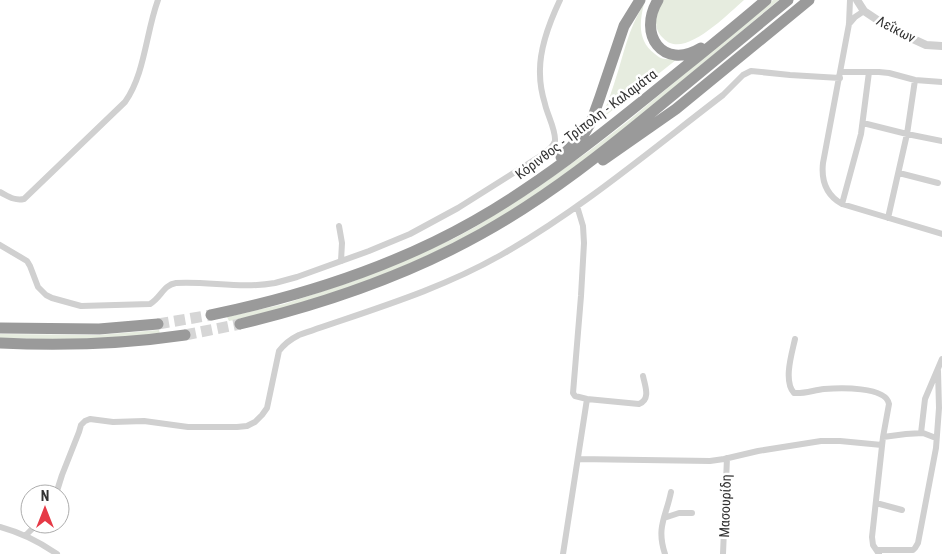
<svg xmlns="http://www.w3.org/2000/svg" width="942" height="554" font-family="'Roboto Condensed',sans-serif">
<rect width="100%" height="100%" fill="#fff"/>
<path fill="#e6ecdf" d="M662,0H744C729,13 691,52 670,43C667,42 663,38 661,36C652,25 657,12 662,0Z
M773,0H779C739,33 700,66 660,99C602,147 542,195 476,231C399,273 314,303 229,321L227,317L284,304L357,280L453,239L475,227L534,190L589,151L628,121Z
M644,4C639,23 638,42 655,54C658,57 662,59 666,59C670,60 677,57 681,56L600,120C606,108 610,96 614,84C624,55 627,31 644,4Z
M159,330L160,334C107,340 53,340 0,338V334L98,335Z"/>
<g fill="none" stroke-linecap="round" stroke-linejoin="round">
<path stroke="#d6d6d6" stroke-width="11" stroke-dasharray="11 5.5" stroke-linecap="butt" d="M158,324L211,315
M185,335L240,324"/>
<path stroke="#d0d0d0" stroke-width="6" d="M850,0L849,24L823,163C821,181 826,195 842,204L942,234
M849,24L855,17L864,11
M841,72H879L889,73L915,80L942,82
M863,123L907,134L942,141
M899,173L938,183
M0,192C8,196 14,201 24,199L125,102C145,74 146,32 158,0
M842,204L861,134L869,72
M577,206L583,226L584,243L581,296L573,393L575,396L587,399L639,404C651,399 645,386 643,376
M888,218L907,134L915,80
M339,226L342,243L341,261
M0,245L27,261L30,266L38,287L46,295L52,298L81,306L150,304C161,298 163,285 176,283C209,281 241,289 275,283L297,277L369,251L410,234L458,208L542,155C548,151 553,147 555,141C556,130 547,114 545,104C542,94 540,84 540,74C539,50 550,21 560,0
M795,339C792,353 783,381 794,393C804,394 814,390 824,389C839,388 886,386 889,404L883,437L872,537L873,545L879,554
M921,433L925,399L942,359
M883,437L906,434L923,433L936,438
M578,459L710,461L724,459L758,451L821,441H840L882,445
M56,494L62,475L79,432L81,425L85,421L90,419L113,422L144,421L188,427H237L247,426L255,422L262,415L267,408L279,351C285,343 291,339 299,335C367,311 438,291 501,255C580,210 651,150 723,95L743,75L751,71L790,75L840,78
M876,503L902,510
M664,518L679,513H692
M0,527C22,533 38,541 57,554
M26,535L37,524
M877,550H913L915,548L918,543L936,448L939,408L938,371
M563,554L587,399
M665,554C656,527 666,517 671,492
M723,554L727,458"/>
<path stroke="#d0d0d0" stroke-width="8" d="M857,0L864,11L879,21L913,39L926,45L942,46"/>
<path stroke="#9a9a9a" stroke-width="11" d="M658,0C637,34 663,71 701,48
M561,157L584,134L591,122L600,97L624,26L640,0
M603,160L676,109L809,0
M211,315C302,296 393,267 474,221C539,184 597,138 655,91C692,61 730,31 766,0
M240,324C323,304 406,276 481,234C548,197 609,148 668,99C708,66 748,33 788,0
M0,328L99,329L158,324
M0,343C62,346 124,344 185,335"/>
</g>
<g text-anchor="middle" stroke-width="5" stroke-linejoin="round" paint-order="stroke">
<g font-size="14" fill="#333" stroke="#fff">
<text transform="translate(896 29) rotate(28)" y="5">Λεΐκων</text>
<text transform="translate(586 124) rotate(-37)" y="5">Κόρινθος - Τρίπολη - Καλαμάτα</text>
<text transform="translate(725 506) rotate(-88)" y="5">Μασουρίδη</text>
</g>
</g>
<g transform="translate(45 509)"><circle r="24" fill="#ffffff" stroke="#adadad"/>
<path d="M0-4L9 19L0 12L-9 19Z" fill="#e63946"/>
<text y="-8" font-size="14" font-weight="bold" text-anchor="middle" fill="#333333">N</text>
</g>
</svg>
